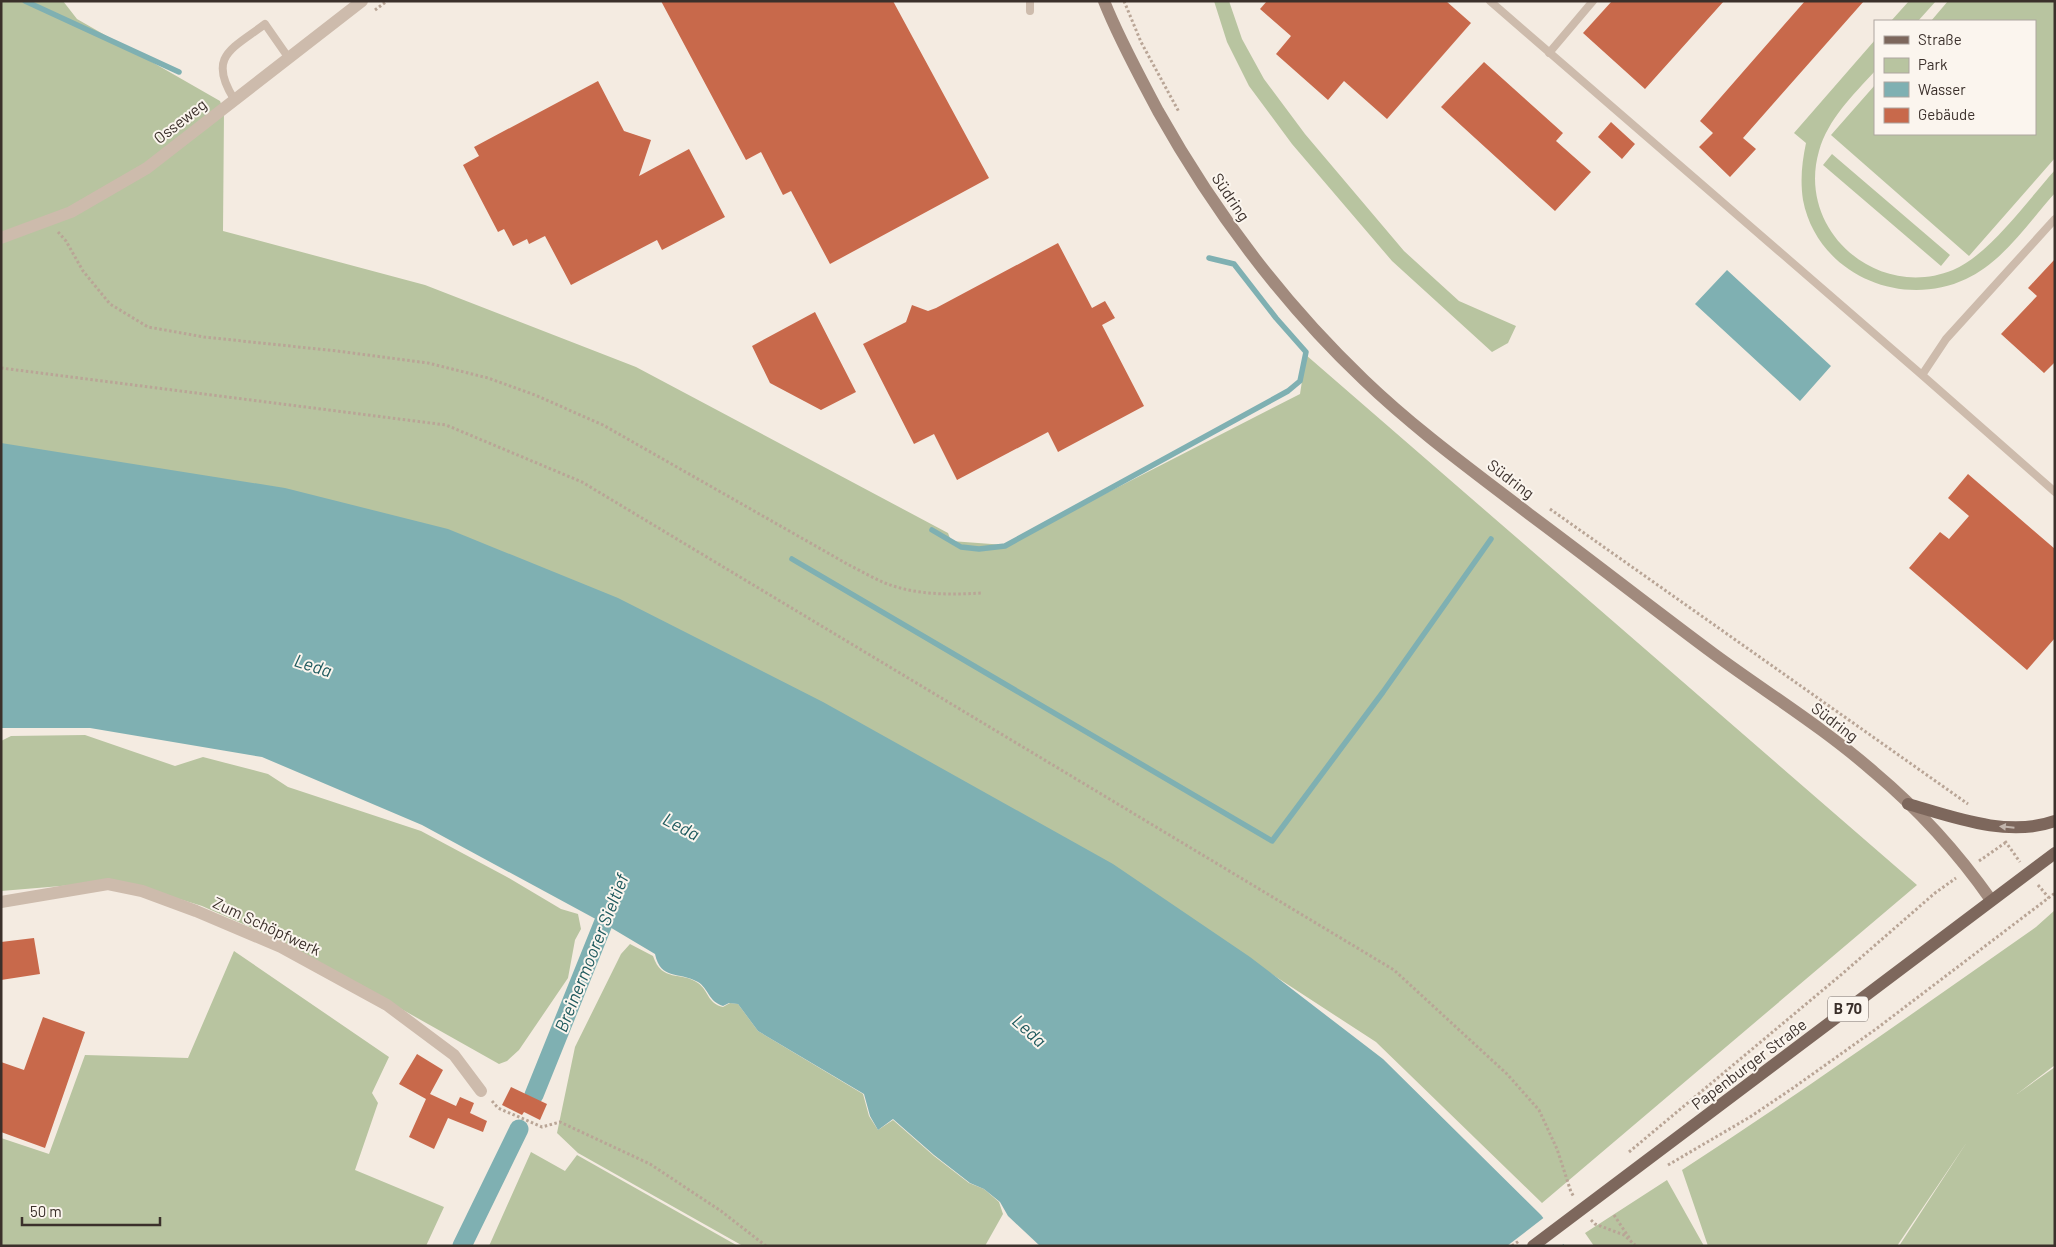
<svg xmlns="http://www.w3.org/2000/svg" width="2056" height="1247" font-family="Barlow,sans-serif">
<rect width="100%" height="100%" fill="#f4ebe1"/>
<path fill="#b8c4a0" d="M1,1H63L77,19L220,101L224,112L223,231L425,285L636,367L948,533L951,541L1005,545L1300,394L1306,355L1917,885L1542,1203L1376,1042L1156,899L1,444Z
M1214,1H1229L1242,39L1264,79L1305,134L1404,251L1459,301L1516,326L1508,343L1492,352L1392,261L1292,144L1249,86L1227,42Z
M1909,1H1936L1918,21H1891Z
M1948,1H2055V158L1969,256L1831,135L1875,85V134H2035V21H1931Z
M1875,40V71C1853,95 1828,119 1819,151C1796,230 1877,301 1953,270C1989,255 2028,200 2055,170V193C2028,223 2003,262 1966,279C1900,310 1817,273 1803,200C1800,180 1802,162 1806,143L1794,133Z
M1832,154L1950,255L1941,266L1823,165Z
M85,735L175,766L203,757L268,774L288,787L421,831L507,877L561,909L578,914L581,929L575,940L568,978L519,1050L507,1061L499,1064L277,939L202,906L121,881L1,891V741L11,736Z
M2055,910V1065L2017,1094L2055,1067V1246H1899L1967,1142L1897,1246H1708L1682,1170C1802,1092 1919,1009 2036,927Z
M630,944L653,956C662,983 681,971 698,983C709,991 707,1003 723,1007L730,1003L738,1004L758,1031L863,1094L869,1116L878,1130L893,1120L934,1156L969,1183L984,1189L999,1202L1003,1214L985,1246H743L578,1153L557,1133L575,1047L621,954Z
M234,951L389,1057L372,1093L378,1103L355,1170L444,1207L426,1246H1V1138L49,1154L85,1055L188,1058Z
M531,1152L565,1171L577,1155L738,1246H489Z
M1667,1180L1704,1246H1594L1585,1233Z"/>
<path fill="#7fb0b2" d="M1727,270L1831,366L1800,401L1695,304Z
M1,443L285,488L448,529L618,598L823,702L1113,864L1250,957L1383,1059L1541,1215L1565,1246H1040L1008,1216L1000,1202L984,1189L970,1183L934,1155L893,1119L878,1130L870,1116L864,1094L758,1031L738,1004L729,1003L723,1006C708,1001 709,989 698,982C679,971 661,981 655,954L603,923L422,825L262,757L90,728H1Z"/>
<path fill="#f4ebe1" d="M1546,1216L1566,1242L1561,1246H1507Z"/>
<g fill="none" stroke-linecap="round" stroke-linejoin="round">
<path stroke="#7fb0b2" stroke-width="5.5" d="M25,1L179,72
M932,530L961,547L979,549L1005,546L1288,391L1300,381L1306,352L1276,318L1234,264L1209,258
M792,559L1272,841L1383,692L1491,539"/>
<path stroke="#7fb0b2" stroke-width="19" d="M534,1095L613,899
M462,1246L519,1129"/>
</g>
<path fill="#c8694b" d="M661,1H893L989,178L830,264L791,191L783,195L761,152L746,160Z
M1267,1H1446L1471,23L1387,119L1344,81L1328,100L1276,54L1291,36L1260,9Z
M1612,1H1724L1645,89L1583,33Z
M1805,1H1864L1743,138L1756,149L1730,177L1699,147L1713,133L1700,121Z
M1484,62L1563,133L1556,141L1591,172L1555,211L1441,107Z
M598,81L624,131L651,140L639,176L689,149L725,217L662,250L657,240L571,285L545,236L529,244L527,239L513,246L504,229L498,232L463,165L479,156L474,147Z
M1611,122L1635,144L1622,159L1598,137Z
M1058,243L1092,308L1105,301L1115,318L1102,325L1144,406L1058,452L1048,432L957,480L934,434L914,444L863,344L906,322L912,305L928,311L936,308Z
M2055,259V362L2044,373L2001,334L2037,296L2028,288Z
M815,312L856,392L821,410L770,383L752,346Z
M1968,474L2055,549V638L2027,670L1909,568L1940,532L1949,539L1969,516L1948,498Z
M34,938L40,974L1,980V942Z
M43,1017L85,1032L45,1148L1,1132V1062L24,1070Z
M417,1054L443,1070L430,1094L456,1106L460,1097L474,1103L470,1113L487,1121L483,1132L448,1118L434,1149L409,1137L426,1099L399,1084Z
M511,1087L547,1104L540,1120L524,1112L522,1115L502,1105Z"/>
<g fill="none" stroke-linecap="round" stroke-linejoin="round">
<path stroke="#b9a596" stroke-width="3" stroke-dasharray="2.5 2.5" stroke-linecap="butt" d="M1124,1L1141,42L1179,112
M375,10L387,1
M58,232L66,241L83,271L110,304L148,327L204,337L337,351L428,363L488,378L535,395L603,425L849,565C861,571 873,578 885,583C915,595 949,595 981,593
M1,368L446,425L582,482L1394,970L1507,1074L1539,1110L1557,1149L1571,1192L1574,1197
M1550,509L1968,804
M2005,841L2020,862
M1979,861L2005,843
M2038,885L2049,898
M492,1101L498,1108L542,1127L560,1122L650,1164L721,1211L766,1246
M1629,1152L1842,974L1935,893L1956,878
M1668,1165L1750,1117L1793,1088L1876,1029L2055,893
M1614,1215L1630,1239
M1591,1220L1595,1224L1624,1235L1635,1245
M1512,1246L1519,1241"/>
<path stroke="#cdbbac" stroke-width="8" d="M1490,1L1922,375
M1030,11V1
M1549,53L1593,1
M234,99C207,56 232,49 265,24L288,57
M2055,219L1946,339L1922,375L2055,492"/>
<path stroke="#cdbbac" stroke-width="12" d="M1,238L71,212L147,168L362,1
M1,902L108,884L142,891L196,911L281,947L387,1005L454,1055L481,1091"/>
<path stroke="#a18a7d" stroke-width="12" d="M1104,1C1119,39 1139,75 1158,111C1214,211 1281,301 1364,380C1415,429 1473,471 1529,514C1591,560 1652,608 1714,654C1767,693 1824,728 1874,772C1918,809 1958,853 1991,900"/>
<path stroke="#7d675c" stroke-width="12" d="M1908,804C1953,817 2008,838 2055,821
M1533,1246L2055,853"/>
</g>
<defs><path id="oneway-solid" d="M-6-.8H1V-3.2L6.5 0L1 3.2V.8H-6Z" transform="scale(1.25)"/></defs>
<use fill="#c2b5ac" href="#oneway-solid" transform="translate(2007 827) rotate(-174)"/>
<g text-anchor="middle" stroke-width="4" stroke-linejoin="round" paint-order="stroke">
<rect fill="#fbf5ee" stroke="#756b66" stroke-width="1" x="1828" y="996.5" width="40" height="25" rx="4"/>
<g font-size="15" font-weight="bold" fill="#3b302b">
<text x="1848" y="1014">B 70</text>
</g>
<g font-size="16" fill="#3b302b" stroke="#fbf5ee">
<text transform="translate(180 121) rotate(-38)" y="6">Osseweg</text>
<text transform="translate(1231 197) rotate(56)" y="6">Südring</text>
<text transform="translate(1511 479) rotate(37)" y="6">Südring</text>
<text transform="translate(1835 722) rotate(37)" y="6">Südring</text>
<text transform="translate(267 926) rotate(25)" y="6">Zum Schöpfwerk</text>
<text transform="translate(1749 1064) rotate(-37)" y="6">Papenburger Straße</text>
</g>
<g font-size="18" font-style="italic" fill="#1f5a5e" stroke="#fbf5ee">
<text transform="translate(313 666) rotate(18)" y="6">Leda</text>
<text transform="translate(681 827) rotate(28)" y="6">Leda</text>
<text transform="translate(592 953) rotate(-68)" y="6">Breinermoorer Sieltief</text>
<text transform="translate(1029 1031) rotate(42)" y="6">Leda</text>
</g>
</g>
<rect width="2056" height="1247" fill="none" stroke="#3b302b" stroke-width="5"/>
<rect x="1874" y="20" width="162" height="115" fill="#fbf5ee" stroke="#aea6a0"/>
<rect x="1884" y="36" width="25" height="8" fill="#7d675c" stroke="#aea6a0"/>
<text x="1918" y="45" font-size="15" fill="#3b302b">Straße</text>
<rect x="1884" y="58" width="25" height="15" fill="#b8c4a0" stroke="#aea6a0"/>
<text x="1918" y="70" font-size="15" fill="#3b302b">Park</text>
<rect x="1884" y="82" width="25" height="15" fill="#7fb0b2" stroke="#aea6a0"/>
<text x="1918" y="95" font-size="15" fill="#3b302b">Wasser</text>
<rect x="1884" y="108" width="25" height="15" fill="#c8694b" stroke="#aea6a0"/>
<text x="1918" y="120" font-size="15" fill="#3b302b">Gebäude</text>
<path d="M22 1217v8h138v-8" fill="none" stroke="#3b302b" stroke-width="2.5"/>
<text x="30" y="1217" font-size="15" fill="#3b302b" stroke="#fbf5ee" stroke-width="4" paint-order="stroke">50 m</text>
</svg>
